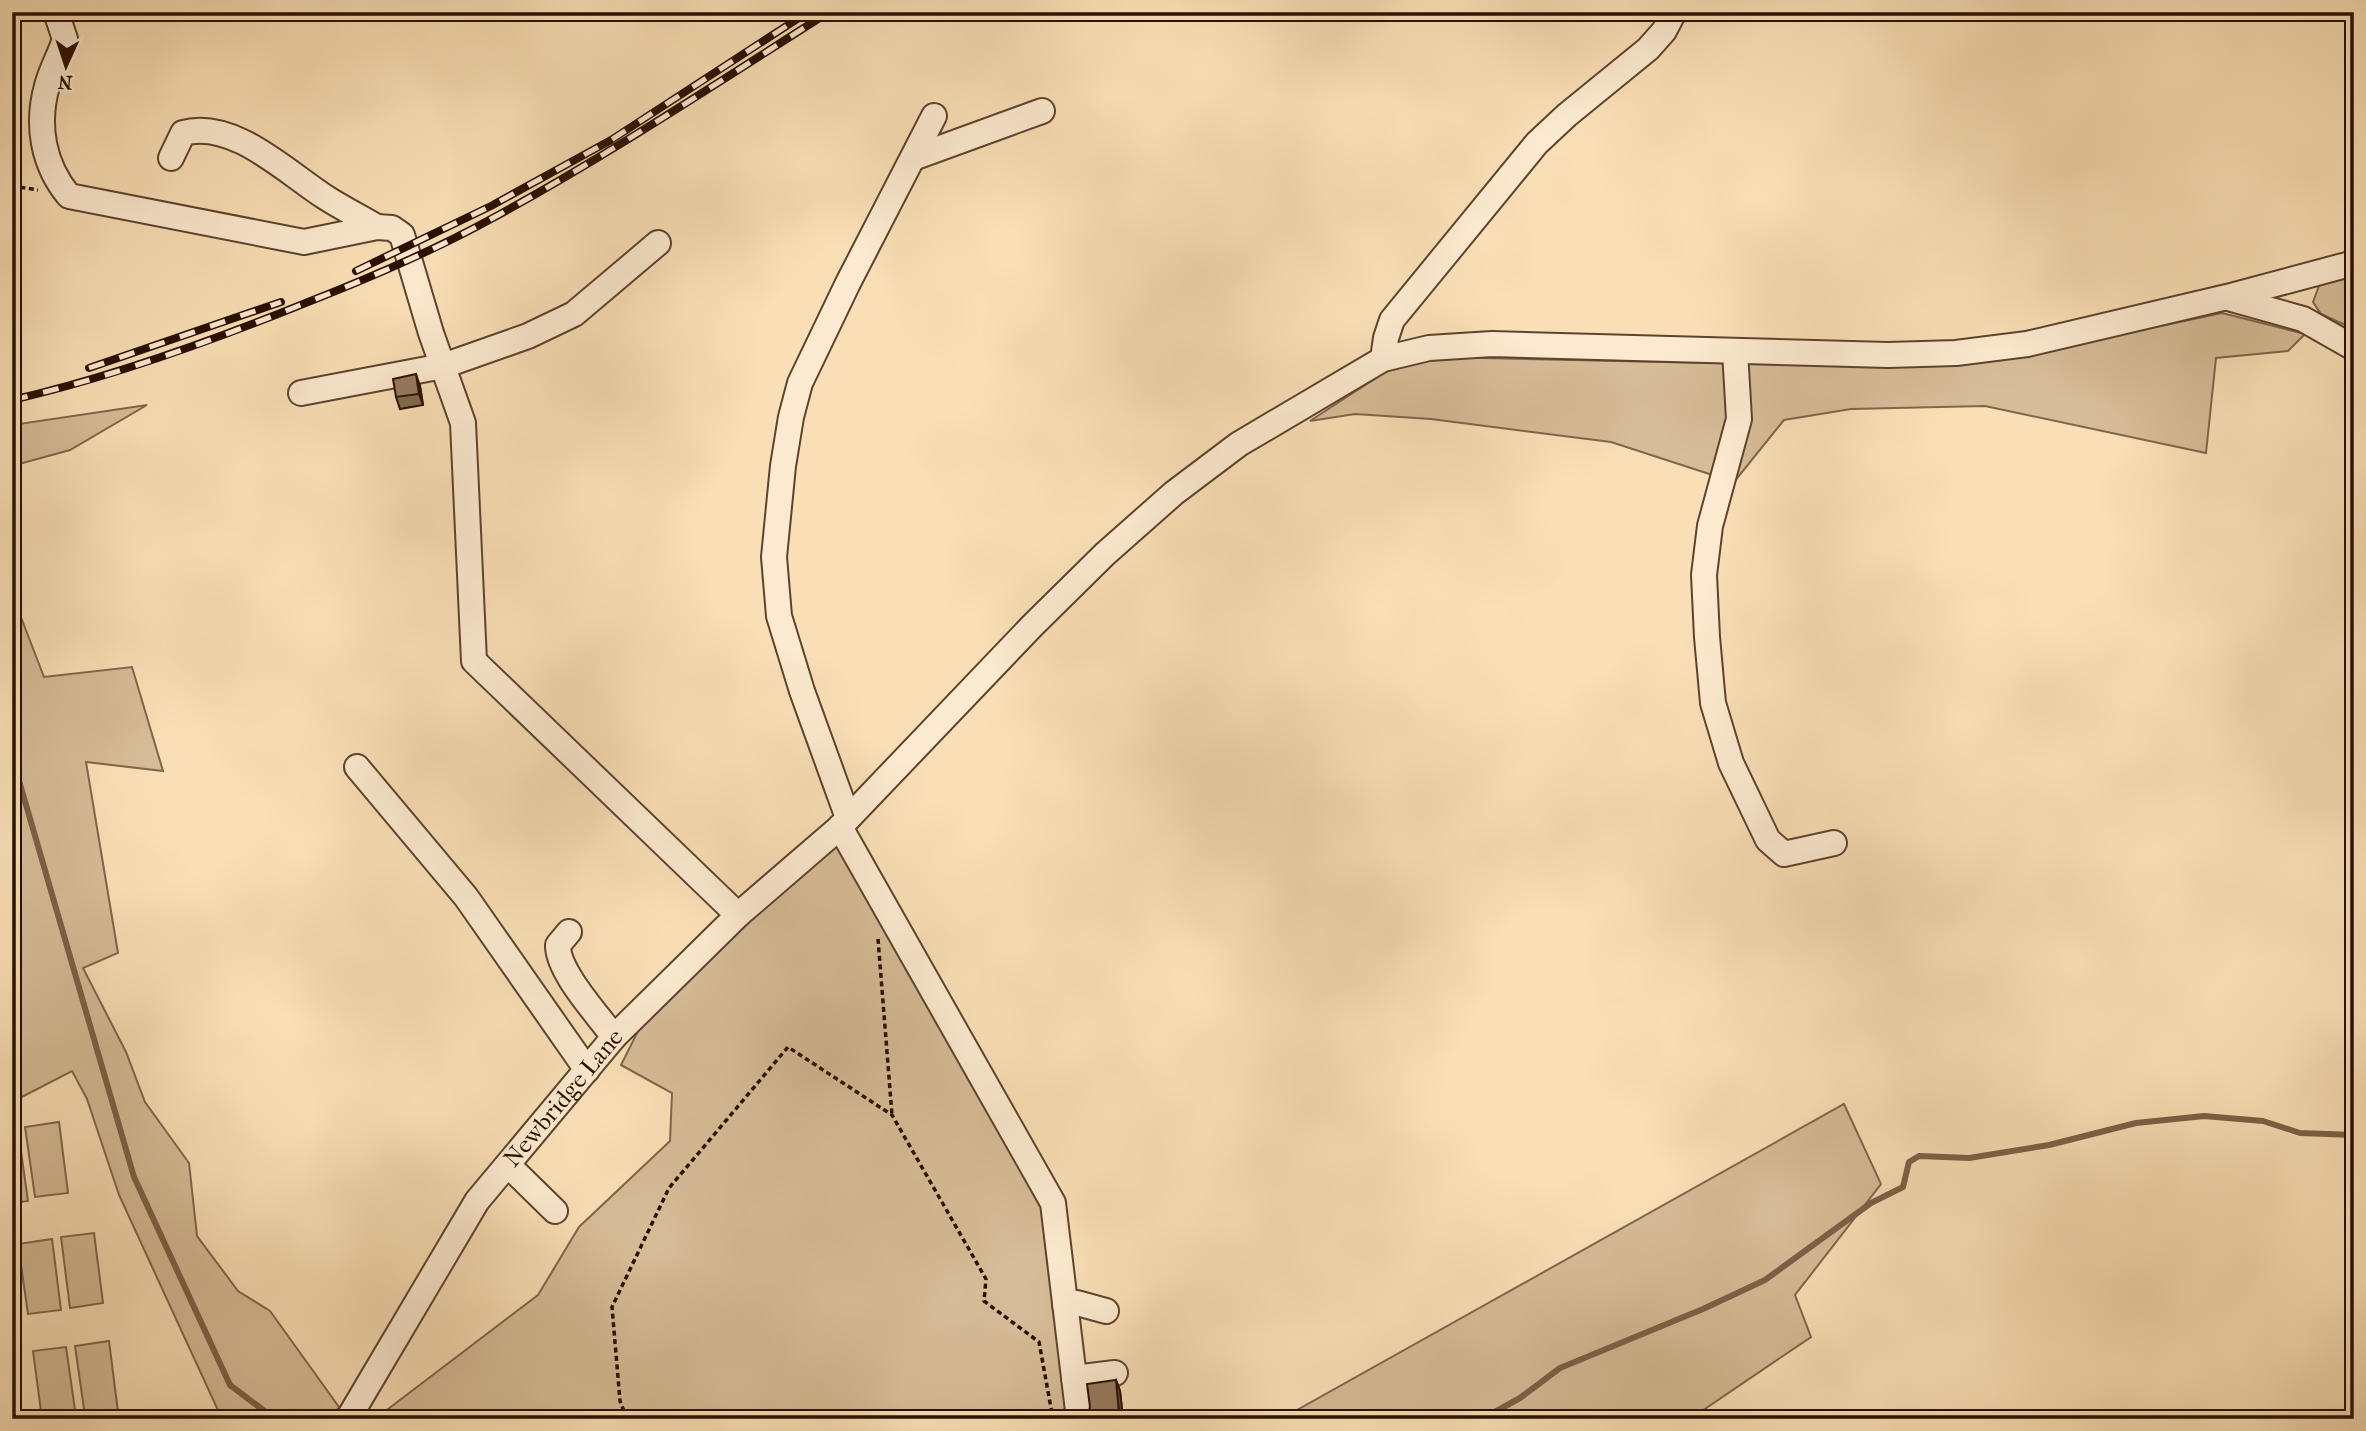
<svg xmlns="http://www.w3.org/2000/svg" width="2366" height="1431" font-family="'IM FELL French Canon',serif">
<rect width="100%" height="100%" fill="#fadfb6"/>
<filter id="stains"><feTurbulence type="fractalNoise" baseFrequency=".00286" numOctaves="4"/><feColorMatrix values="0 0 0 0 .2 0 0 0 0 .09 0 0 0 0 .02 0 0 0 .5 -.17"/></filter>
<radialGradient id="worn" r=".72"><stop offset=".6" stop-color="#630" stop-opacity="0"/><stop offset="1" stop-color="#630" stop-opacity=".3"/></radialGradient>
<path fill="#d6bc97" stroke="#80664c" stroke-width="2" d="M2354,275V329L2321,314L2313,302L2320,283Z
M2222,313L2305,334L2288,351L2216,358L2206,453L1985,406L1851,409L1784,420L1734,482L1611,442L1431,419L1355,414L1310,421L1385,372L1438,357L1893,367L2037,352Z
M147,405L70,450L12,466V425Z
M12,594L44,677L132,667L163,771L86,762L118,953L83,968L126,1052L145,1102L189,1163L197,1236L238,1291L270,1311L339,1407L331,1419H222L119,1195L87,1099L72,1071L12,1102Z
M840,827L1053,1203L1075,1419H375L538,1295L579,1227L670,1141L672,1093L621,1065L655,997Z
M1844,1104L1881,1184L1795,1295L1811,1337L1690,1419H1281Z
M59,1122L68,1193L35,1197L25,1127Z
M18,1130L28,1201L12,1203V1131Z
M94,1233L103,1303L70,1308L61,1237Z
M52,1239L61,1310L28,1314L18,1244Z
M109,1341L118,1412L85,1416L75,1346Z
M66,1347L76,1417L42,1419L33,1351Z"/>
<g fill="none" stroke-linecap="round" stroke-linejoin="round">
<path stroke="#7c6148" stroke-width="6" d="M12,765L20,784L134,1177L230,1385L275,1419
M1482,1419L1520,1398L1560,1368L1703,1309L1765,1280L1871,1203L1903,1187L1909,1162L1919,1156L1969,1158L2049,1145L2136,1123L2204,1116L2263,1121L2300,1133L2354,1135"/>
<g stroke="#5d432e" stroke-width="28">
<g id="minor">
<path d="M56,12L65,39C60,55 51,70 47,86C36,125 43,165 69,196L304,242L377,227L392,228L402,235L431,333L463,423L474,661L738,915"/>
<path d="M171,158L183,133C233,119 286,172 325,197C342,208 360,217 377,227"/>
<path d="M913,158L1042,111"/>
<path d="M2228,298L2303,319L2354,348"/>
<path d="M1735,351L1739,419L1710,526L1704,575L1707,637L1713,703L1731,763L1768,840L1784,854L1834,843"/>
<path d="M1383,359L1386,338L1392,320L1537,143L1567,115L1648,49L1664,31L1674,12"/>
<path d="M301,393L443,366L528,336L574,314L658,243"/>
<path d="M357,767L466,897L587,1070"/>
<path d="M848,818L802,691L779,616L774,557L783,466L791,417L800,383L848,283L934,116"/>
<path d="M840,827L1053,1203L1079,1419"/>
<path d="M569,932L558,945C557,971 598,1015 614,1037"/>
<path d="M508,1165L555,1211"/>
<path d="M1065,1304L1077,1303L1106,1311"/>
<path d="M1074,1378L1115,1373"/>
<path id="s1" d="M348,1419L477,1201L614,1037L738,915L840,827L1032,626L1105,554L1174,493L1239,444L1383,359L1429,348L1492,344L1888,355L1956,353L2027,344L2227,297L2354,263"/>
</g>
</g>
<path stroke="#290f00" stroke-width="3.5" stroke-dasharray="5 3.5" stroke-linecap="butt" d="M12,186L38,190
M878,939L892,1115
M627,1419L620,1401L612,1307L669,1188L788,1047L892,1115L986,1279L984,1301L1039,1342L1053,1419"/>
<use href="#minor" stroke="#fcead0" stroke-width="24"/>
<g stroke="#290f00" stroke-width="8">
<path id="rail" d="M356,271L491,206L611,140L808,12
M89,368L281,302
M12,400C112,377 209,342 303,304C367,279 431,252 491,219C607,156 717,83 829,12"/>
</g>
<use href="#rail" stroke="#fcead0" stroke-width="5" stroke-dasharray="16" stroke-linecap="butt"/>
</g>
<path fill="#816a52" stroke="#290f00" stroke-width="2" d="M420,386L423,405L400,409L396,397Z
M1116,1380L1120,1391L1123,1419H1088L1087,1416Z"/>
<path fill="#695642" stroke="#290f00" stroke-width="2" d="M416,374L420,386L423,405L419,394Z
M1116,1380L1120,1391L1123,1419H1122L1119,1413Z"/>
<path fill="#967b5f" stroke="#290f00" stroke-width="2" d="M416,374L419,394L396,397L393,379Z
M1116,1380L1119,1413L1087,1416L1090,1407L1087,1384Z"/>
<g text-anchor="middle" stroke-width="5" stroke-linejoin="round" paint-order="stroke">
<g font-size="24" fill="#290f00" stroke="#fcead0">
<text dy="8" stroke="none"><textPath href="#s1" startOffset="388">Newbridge Lane</textPath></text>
</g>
</g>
<rect width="2366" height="1431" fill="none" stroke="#fadfb6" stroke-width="42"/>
<rect x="14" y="14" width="2338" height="1403" fill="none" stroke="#290f00" stroke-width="3.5"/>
<rect x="21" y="21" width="2324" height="1389" fill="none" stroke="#290f00" stroke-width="2"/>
<g transform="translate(66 66) rotate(183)" stroke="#fcead0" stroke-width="5" paint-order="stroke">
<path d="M0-5L12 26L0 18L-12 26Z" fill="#290f00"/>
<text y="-10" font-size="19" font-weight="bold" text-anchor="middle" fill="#290f00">N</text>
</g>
<rect width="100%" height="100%" filter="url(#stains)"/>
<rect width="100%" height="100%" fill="url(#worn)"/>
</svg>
